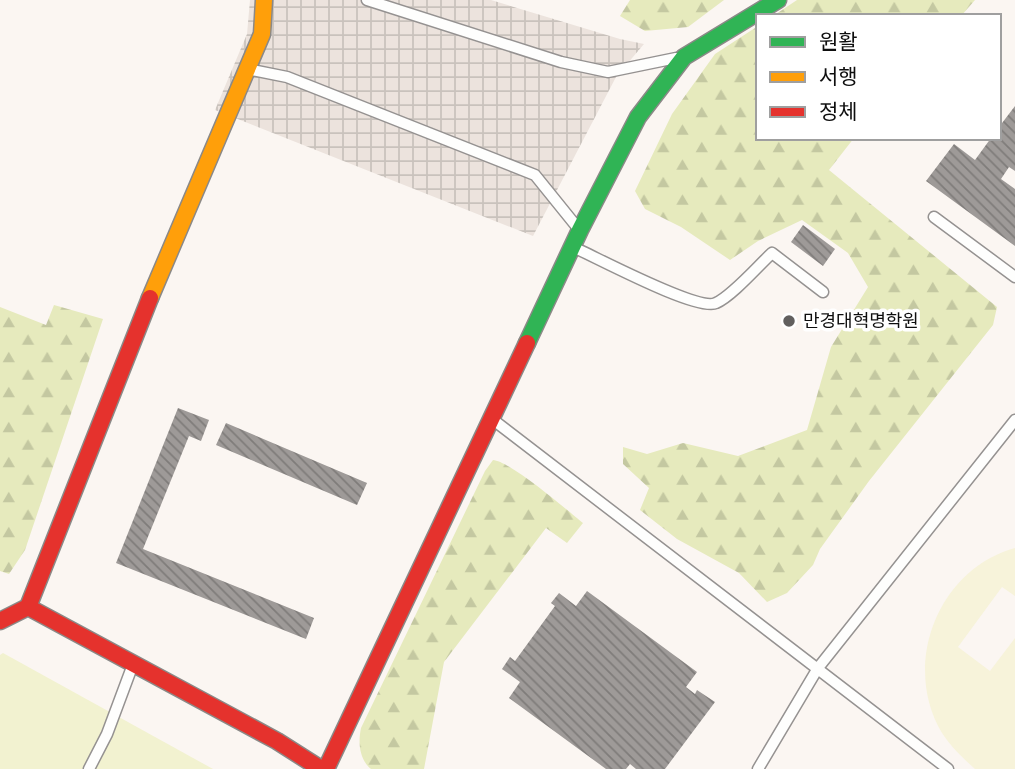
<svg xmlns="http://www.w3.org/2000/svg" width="1015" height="769" font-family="'Noto Serif','Noto Sans KR',serif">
<defs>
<pattern id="forest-firs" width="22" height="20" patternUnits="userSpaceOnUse" patternTransform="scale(1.75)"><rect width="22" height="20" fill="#e6eabd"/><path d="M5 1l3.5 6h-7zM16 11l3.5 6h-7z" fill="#c4c8a1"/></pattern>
<pattern id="plaza-grid" width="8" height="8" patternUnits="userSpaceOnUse" patternTransform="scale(1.75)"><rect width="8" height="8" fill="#ece3dd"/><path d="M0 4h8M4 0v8" fill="none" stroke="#c9c2bc"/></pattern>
<pattern id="building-back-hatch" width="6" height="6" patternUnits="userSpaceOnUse" patternTransform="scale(1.75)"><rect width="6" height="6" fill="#9e9a98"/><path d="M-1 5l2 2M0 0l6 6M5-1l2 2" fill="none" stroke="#7f7c7a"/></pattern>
</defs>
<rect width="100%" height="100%" fill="#fbf6f2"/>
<path fill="#f2f2d0" d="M3,653L213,769H0V655Z"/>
<path fill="url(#forest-firs)" d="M630,0H724L688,27L645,31L620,16Z
M797,0H975L961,16H773Z
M758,26V138H854L829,170L997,307L993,325L869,481L820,549L813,565L787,593L767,602L739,573L677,539L640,510L649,488L623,464V447L647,454L683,443L738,456L807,430L831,347L868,287L848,253L802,220L758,241L730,260L681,227L645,209L635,191L672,114L715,54Z
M54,305L103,319L25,550L9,574L0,571V307L46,325Z
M493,460C510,461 567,510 583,523L567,543L546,528L444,662L424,769H371C359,759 358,742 361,728L485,471Z"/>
<path fill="#f7f3da" d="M1015,548V596L1002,587L958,647L990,671L1015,638V769H975C963,758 951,747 942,733C901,665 938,569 1015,548Z"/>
<path fill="url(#plaza-grid)" d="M250,0H491L620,39L644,44L616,77L533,236L215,110L247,34Z"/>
<path fill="url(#building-back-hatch)" d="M1015,106V171L1009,167L1001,179L1015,189V246L926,181L954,144L975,160L991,138H999V127Z
M803,225L835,249L823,266L791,242Z
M178,408L209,420L201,441L189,436L143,549L314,618L306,639L116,563Z
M226,423L367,483L357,505L216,445Z
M587,591L697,672L686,687L695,694L697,690L715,702L665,769H636L630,764L626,769H606L509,698L520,682L502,669L510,657L515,661L555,606L551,603L559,593L576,606Z"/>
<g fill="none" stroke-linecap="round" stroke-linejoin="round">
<g stroke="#959291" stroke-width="13">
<path id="lane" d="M367,0L561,62L608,72L676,58
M252,70L287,77L535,175L577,227
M934,217L1015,277
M573,247C596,257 698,312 716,303C732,296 758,266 772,253L823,292
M492,419L948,769
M89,769L107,734L132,667
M758,769L818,668L1015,420"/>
</g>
<g stroke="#8b8987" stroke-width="19">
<path id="fast" d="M527,343L580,230L638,117L684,57L778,0"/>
</g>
<g stroke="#8b8987" stroke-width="19">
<path id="slow" d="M150,298L262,34L264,0"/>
</g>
<g stroke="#8b8987" stroke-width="19">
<path id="jam" d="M28,607L277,741L321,769
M0,621L28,607L150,298
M326,769L527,343"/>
</g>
<use href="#lane" stroke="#fefefd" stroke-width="10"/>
<use href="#fast" stroke="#30b455" stroke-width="16"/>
<use href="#slow" stroke="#ff9f0a" stroke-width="16"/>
<use href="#jam" stroke="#e5322d" stroke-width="16"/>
</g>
<circle fill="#615f5e" stroke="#fff" stroke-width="2.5" cx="789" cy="321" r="7"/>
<g text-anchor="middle" stroke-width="7" stroke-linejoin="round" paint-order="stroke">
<g font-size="18" fill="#0e0e0e" stroke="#fff" text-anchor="start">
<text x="803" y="327">만경대혁명학원</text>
</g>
</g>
<rect x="756" y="14" width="245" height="126" fill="#ffffff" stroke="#9f9f9f" stroke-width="2"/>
<rect x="770" y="37" width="35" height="10" fill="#30b455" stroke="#9f9f9f" stroke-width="2"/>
<text x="819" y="49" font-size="21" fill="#0e0e0e">원활</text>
<rect x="770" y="72" width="35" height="10" fill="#ff9f0a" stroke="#9f9f9f" stroke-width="2"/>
<text x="819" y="84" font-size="21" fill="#0e0e0e">서행</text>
<rect x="770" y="107" width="35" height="10" fill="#e5322d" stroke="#9f9f9f" stroke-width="2"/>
<text x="819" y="119" font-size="21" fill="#0e0e0e">정체</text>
</svg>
